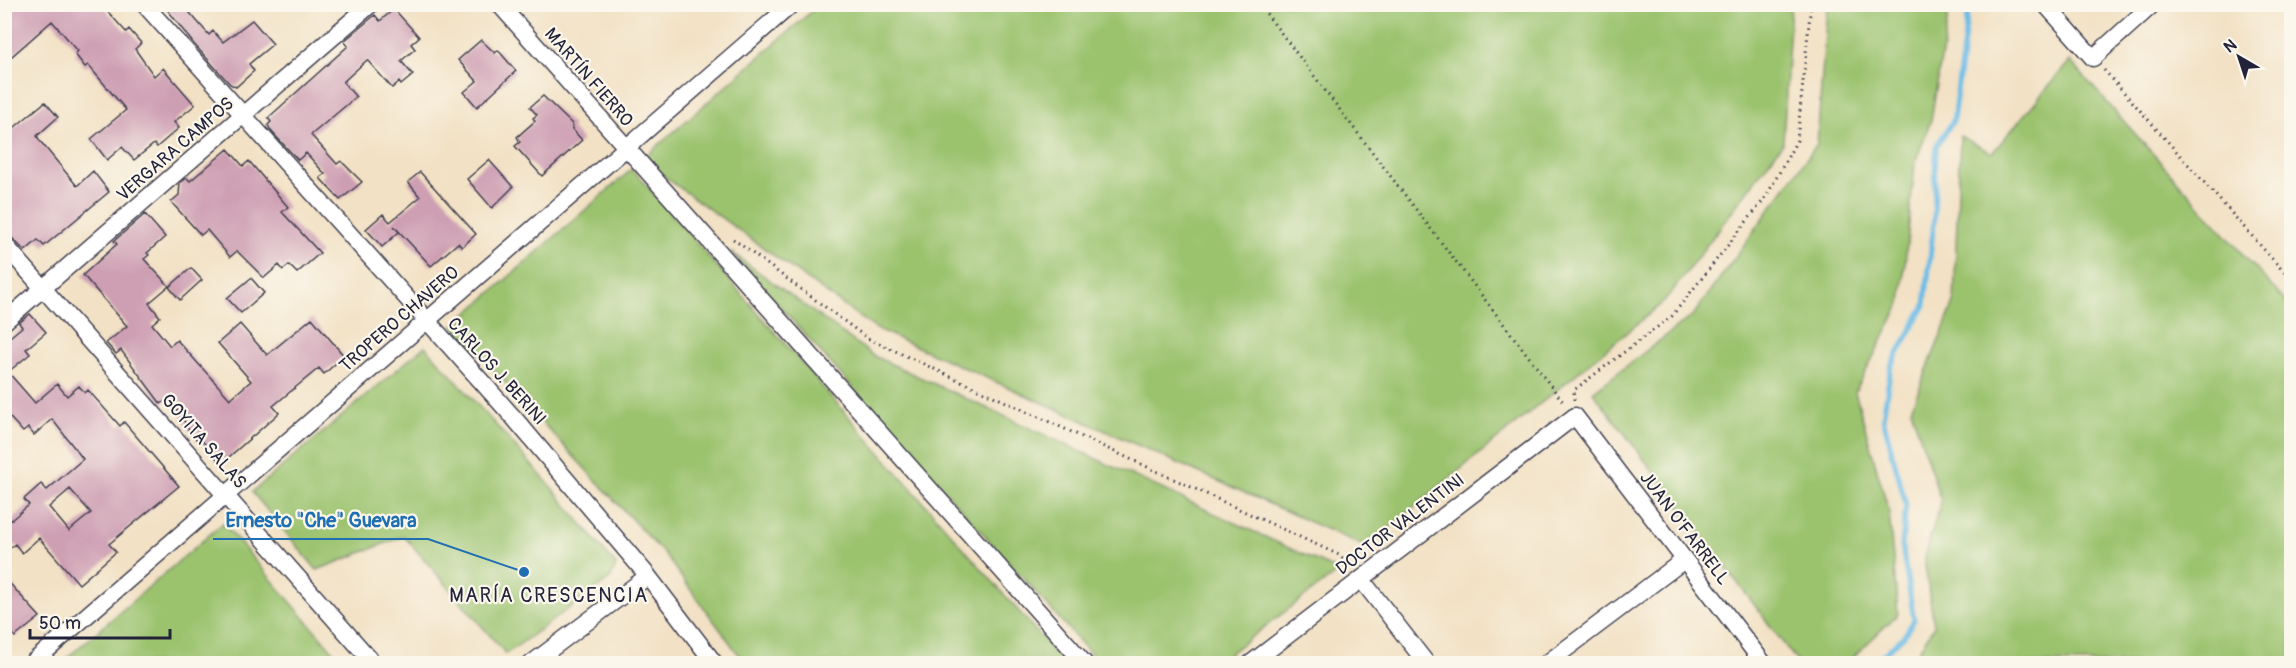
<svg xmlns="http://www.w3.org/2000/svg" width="2296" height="668" font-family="Pangolin,sans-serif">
<rect width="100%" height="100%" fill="#fbf7ec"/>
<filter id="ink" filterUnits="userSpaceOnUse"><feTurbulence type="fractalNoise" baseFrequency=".0167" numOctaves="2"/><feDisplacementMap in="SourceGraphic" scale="12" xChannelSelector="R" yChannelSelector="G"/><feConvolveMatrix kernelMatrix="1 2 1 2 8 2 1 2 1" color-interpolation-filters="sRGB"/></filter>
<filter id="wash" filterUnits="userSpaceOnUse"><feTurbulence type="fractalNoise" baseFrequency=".008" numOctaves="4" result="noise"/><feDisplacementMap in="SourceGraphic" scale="24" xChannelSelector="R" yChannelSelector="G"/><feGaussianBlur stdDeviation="1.35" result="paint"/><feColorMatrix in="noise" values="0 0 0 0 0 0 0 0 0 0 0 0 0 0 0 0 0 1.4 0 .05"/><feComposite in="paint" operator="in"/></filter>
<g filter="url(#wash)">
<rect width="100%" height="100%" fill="#f2e1c4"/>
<path fill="#9bc36e" stroke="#5e7254" stroke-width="1.5" d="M820,4L1791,5L1783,143L1665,301L1366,547L875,328L666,178L646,156Z
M1827,5H1950L1931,120L1915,163L1901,303L1855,392L1889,512L1898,614L1847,663L1799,664L1593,392L1694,314L1817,144Z
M2070,61L2291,308V663H1911L1934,626L1924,558L1941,501L1911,409L1954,303L1960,136L1992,153Z
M632,169L1064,663H745L665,555L453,326Z
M731,252L874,356L1339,571L1217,663H1099Z
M425,346L546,481L616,565L611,578L506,654L404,536L317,570L252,492Z
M223,523L343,663H61Z"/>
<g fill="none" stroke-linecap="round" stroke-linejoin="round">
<path stroke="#6bbce6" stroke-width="5" d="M1873,664L1904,636L1914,620L1902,546L1906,505L1883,418L1891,366L1925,305L1934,221L1936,146L1953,121L1969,4"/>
</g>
<g id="blocks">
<path fill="#ce9fb3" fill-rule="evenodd" d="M13,4H101L126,32L129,29L141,43L135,49L154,76L163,68L195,105L174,122L179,128L157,147L154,144L134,160L122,147L107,160L91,139L126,110L88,65L85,67L75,54L78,51L52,21L4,63V12Z
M163,4H200L190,13L209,35L213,31L223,42L252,20L273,44L249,64L254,71L236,87L230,84L193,43Z
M394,9L419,37L411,44L415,49L401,61L413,75L401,85L399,82L392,88L367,60L343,82L356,97L311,135L337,164L341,161L362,182L340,200L320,178L325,174L306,153L298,160L271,131L268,125L271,122L268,118L348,46L344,41L375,15L380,21Z
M481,40L495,53L498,50L516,71L477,107L464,92L477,81L458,60Z
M543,96L572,124V129L582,140L542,176L515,146L520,142L517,137L535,121L533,118L537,115L530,107Z
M45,102L58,117L37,136L40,141L77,186L93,171L109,192L44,246L38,240L25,251L5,231L4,136Z
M228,149L243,166L249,161L288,207L282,212L320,253L297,273L289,265L283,270L279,265L264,278L237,251L230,257L207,230L201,235L171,202L179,195L180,183L187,178L190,181Z
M489,160L513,187L492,208L467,179Z
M420,172L476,234L462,247L458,243L431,266L394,226L399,232L382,247L366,229L383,214L390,222L420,197L408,182Z
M145,214L165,237L147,253L149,255L144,259L169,286L149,303L160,317L152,324L170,346L177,340L230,399L251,381L218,343L240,324L267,355L312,318L344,356L324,374L319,368L273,406L279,413L221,464L200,438L198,441L185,425L186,424L169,398L161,404L121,350L116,354L106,343L127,326L83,275L117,244L114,241Z
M191,268L202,280L180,300L169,287Z
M251,278L264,293L241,313L227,298Z
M30,314L46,332L26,349L30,354L8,372L35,403L57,384L67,396L79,386L85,393L88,390L120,426L124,422L179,486L109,544L116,552L79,584L39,538L22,553L15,544L4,553V526L29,505L24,499L41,484L47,490L83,459L52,419L34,435L28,428L23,432L4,411V342L22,327L19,323ZM70,489L91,513L69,531L49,507Z
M4,577L40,617L15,637L12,632L4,638Z"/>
</g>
</g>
<g filter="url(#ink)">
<use href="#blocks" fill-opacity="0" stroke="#413f50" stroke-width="1.5"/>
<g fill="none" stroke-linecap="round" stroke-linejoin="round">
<g stroke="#413f50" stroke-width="19">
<path id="minor" d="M144,4L514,418L648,576L715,664
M499,4L1085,664
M2045,4L2093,58L2153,4
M4,244L374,664
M4,322L371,4
M1361,579L1427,664
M31,664L792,4
M531,664L648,576
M1250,664L1575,416L1764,664
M1546,664L1684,560"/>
</g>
<path stroke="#413f50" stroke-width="3" stroke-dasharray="1.5 4.5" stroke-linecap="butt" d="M1259,4L1564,403
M2104,70L2292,281
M733,239L867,338L1339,555L1350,566
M1574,400V390L1672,316L1766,197L1797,140L1811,4"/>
<use href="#minor" stroke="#fff" stroke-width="16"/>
</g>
</g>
<g text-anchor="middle" stroke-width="4.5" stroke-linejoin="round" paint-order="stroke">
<g font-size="18" fill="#22223b" stroke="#fbf7ec">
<text transform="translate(589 77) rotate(49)" y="6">MARTÍN FIERRO</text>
<text transform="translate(175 149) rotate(-41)" y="6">VERGARA CAMPOS</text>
<text transform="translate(399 319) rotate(-41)" y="6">TROPERO CHAVERO</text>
<text transform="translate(497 371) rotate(48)" y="6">CARLOS J. BERINI</text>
<text transform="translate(204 441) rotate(49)" y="6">GOYITA SALAS</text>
<text transform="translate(1400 524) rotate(-37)" y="6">DOCTOR VALENTINI</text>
<text transform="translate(1685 528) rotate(53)" y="6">JUAN O'FARRELL</text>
</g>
<g font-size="20" letter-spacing="1.5" fill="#22223b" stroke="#fbf7ec">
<text x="549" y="602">MARÍA CRESCENCIA</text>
</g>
</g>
<path fill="none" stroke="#1f6fb2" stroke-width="2" d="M524 572L428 539H213"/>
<circle fill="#1f6fb2" stroke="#fbf7ec" stroke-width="2" cx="524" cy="572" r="6"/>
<g font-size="20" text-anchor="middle" font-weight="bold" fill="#1f6fb2" stroke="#fbf7ec" stroke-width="4.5" stroke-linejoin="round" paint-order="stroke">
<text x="321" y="527">Ernesto "Che" Guevara</text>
</g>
<rect width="2296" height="668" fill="none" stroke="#fbf7ec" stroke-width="24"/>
<g transform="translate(2239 57) rotate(321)" stroke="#fbf7ec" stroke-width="4.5" paint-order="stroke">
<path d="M0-4.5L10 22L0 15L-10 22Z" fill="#22223b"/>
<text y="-9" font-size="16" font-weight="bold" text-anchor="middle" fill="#22223b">N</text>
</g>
<path d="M30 629v9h140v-9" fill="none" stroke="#22223b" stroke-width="3"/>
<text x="39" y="629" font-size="18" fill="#22223b" stroke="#fbf7ec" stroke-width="4.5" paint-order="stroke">50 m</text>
</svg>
